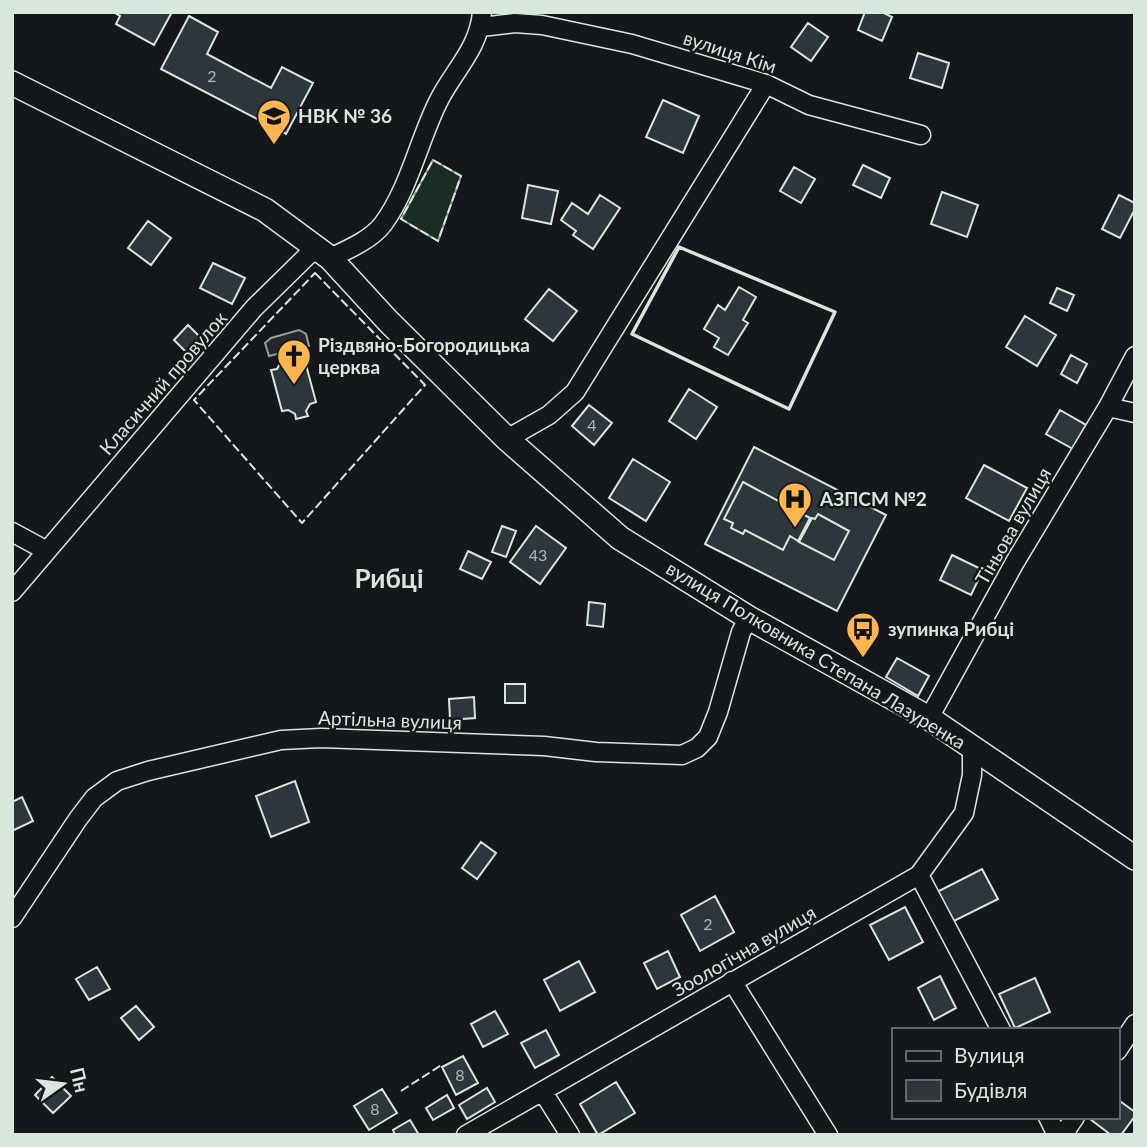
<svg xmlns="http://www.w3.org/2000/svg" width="1147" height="1147" font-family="Lato,sans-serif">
<rect width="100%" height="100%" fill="#14181c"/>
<path fill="#1a2d24" stroke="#939e99" stroke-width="2" d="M433,160L461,176L438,241L401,219Z"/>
<path fill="#24282b" stroke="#939e99" stroke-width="2" d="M299,330L306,334L309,346L269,356L265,343L271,338Z"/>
<path fill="#2c363c" stroke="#d8e6dc" stroke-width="2" d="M113,12H172L154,45L116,24L120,16Z
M865,12H882L892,17L882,41L858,30Z
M189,16L218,32L207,54L271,88L282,67L313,83L286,134L161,69Z
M808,23L828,37L811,61L791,47Z
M918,53L949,63L942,88L910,78Z
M663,100L699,116L683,153L646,137Z
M863,165L890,178L881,198L853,185Z
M794,167L815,179L801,203L780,191Z
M528,185L558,191L551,224L522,218Z
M942,192L978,205L967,237L931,224Z
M600,195L620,208L593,249L573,235L576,231L561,220L572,203L588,214Z
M1119,195L1135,203V209L1120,238L1102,229Z
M148,221L171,238L151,265L128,248Z
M213,263L245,278L232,304L200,288Z
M739,287L756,297L743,320L748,323L728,355L714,347L719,338L704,329L718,305L725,310Z
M1057,288L1074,295L1067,311L1050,303Z
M549,289L577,311L553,341L525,319Z
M1025,316L1056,335L1037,366L1006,347Z
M188,325L204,341L190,356L174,340Z
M291,353L293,359L300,363L305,361L316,402L310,404L306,411L308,416L296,419L295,414L288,410L282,411L271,370L277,369L281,362L280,356Z
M1071,355L1087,364L1077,383L1061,374Z
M689,389L717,407L696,439L669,421Z
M589,405L612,423L594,445L572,426Z
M1060,410L1086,425L1073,449L1046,434Z
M754,447L886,515L837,611L705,544Z
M633,459L670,482L646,521L609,498Z
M984,465L1027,488L1009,521L966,498Z
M743,482L810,518L798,541L790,536L783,550L745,530L743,534L731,528L733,523L724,519Z
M818,514L849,531L834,560L799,542L812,518L815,519Z
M502,526L516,531L506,557L492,552Z
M536,526L566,548L540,584L510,562Z
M468,551L491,562L482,579L460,569Z
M952,555L983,570L971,595L940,580Z
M589,602L605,604L603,627L587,625Z
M897,658L929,676L918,696L886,677Z
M505,684H525V703H505Z
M474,697L475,718L450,720L449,699Z
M295,781L309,822L271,837L256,796Z
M22,797L33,821L12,831V802Z
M481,842L496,853L477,879L462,868Z
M982,869L998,899L952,922L937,892Z
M715,896L734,932L700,951L681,915Z
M905,907L923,942L889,960L870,925Z
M668,951L680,977L657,989L644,963Z
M579,961L595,992L560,1011L544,980Z
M97,967L110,989L89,1000L76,979Z
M940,976L956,1008L934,1020L918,988Z
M1035,978L1050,1012L1015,1028L999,994Z
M136,1006L154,1027L139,1040L121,1018Z
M495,1011L508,1034L483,1047L471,1024Z
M546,1030L559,1055L535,1068L521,1043Z
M463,1056L478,1083L456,1095L442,1067Z
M52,1077L71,1096L53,1113L35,1095Z
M616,1082L635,1113L598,1135L580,1104Z
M487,1088L495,1102L467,1119L459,1105Z
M382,1089L397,1113L369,1130L354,1106Z
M447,1095L454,1108L433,1120L426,1108Z
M1117,1099L1135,1112V1116L1121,1135H1111L1090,1119L1091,1117H1117Z
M410,1120L419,1135H395L393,1130Z"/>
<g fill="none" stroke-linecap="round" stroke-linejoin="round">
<g stroke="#d8e6dc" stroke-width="21">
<path id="minor" d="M481,27L515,23L542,25L632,44L766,84L809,105L921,135
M330,258C347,250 371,240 383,224C409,189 419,140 438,102C453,71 479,49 482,12
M1108,407L1135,413
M507,439L549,415L575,392L766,84
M12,532L47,551
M12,592L254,308L307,256L318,249
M929,718L1015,562L1108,407L1135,356
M919,875L1001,1030
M12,918L78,819L94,798L117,781L148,771L281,740L321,738L544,746L596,752L682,755L697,748L708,737L718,712L741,632L749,618
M732,981L828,1135
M1117,1051L1135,1024
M543,1092L570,1135
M1048,1117L1057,1135
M466,1135L919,875L964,813L972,775V748
M1063,1135L1075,1117"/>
</g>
<g stroke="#d8e6dc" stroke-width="26">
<path id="tertiary" d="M12,83L265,210L330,258L388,321L507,439L620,538L749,618L929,718L1135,858"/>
</g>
<use href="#minor" stroke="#14181c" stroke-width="18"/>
<use href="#tertiary" stroke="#14181c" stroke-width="23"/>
<path stroke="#d8e6dc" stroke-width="2" stroke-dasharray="9 3.5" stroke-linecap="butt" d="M433,160L461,176L438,241L401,219Z
M315,273L425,385L302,523L194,400Z
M401,1091L443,1064"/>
<path stroke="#d8e6dc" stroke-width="3.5" d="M679,247L835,312L789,409L632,334Z"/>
</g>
<defs>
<g id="school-pin" transform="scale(1.75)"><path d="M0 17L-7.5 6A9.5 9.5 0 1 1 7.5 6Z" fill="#ffb74d" stroke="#14181c"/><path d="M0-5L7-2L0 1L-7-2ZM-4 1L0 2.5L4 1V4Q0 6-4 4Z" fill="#111"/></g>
<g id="church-pin" transform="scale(1.75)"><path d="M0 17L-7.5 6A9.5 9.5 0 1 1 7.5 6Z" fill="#ffb74d" stroke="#14181c"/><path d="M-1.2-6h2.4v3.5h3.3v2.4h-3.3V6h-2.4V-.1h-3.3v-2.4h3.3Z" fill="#111"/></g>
<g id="hospital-pin" transform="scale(1.75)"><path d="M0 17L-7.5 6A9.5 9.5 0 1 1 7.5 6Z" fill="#ffb74d" stroke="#14181c"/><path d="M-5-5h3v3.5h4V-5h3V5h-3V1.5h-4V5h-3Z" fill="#111"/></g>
<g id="bus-pin" transform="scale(1.75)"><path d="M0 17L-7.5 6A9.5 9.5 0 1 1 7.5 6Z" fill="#ffb74d" stroke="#14181c"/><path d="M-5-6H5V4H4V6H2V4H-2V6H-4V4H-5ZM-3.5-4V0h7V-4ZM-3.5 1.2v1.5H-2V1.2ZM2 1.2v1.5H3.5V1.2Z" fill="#111"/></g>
</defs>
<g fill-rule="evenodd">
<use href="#school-pin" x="274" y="116"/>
<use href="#church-pin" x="294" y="356"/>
<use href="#hospital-pin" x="795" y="499"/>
<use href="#bus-pin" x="863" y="629"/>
</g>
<g text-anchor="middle" stroke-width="5" stroke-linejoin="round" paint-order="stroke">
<g font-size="16" fill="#adbab4">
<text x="212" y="82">2</text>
<text x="592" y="431">4</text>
<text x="538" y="561">43</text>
<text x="708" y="930">2</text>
<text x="460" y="1081">8</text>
<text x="375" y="1115">8</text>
</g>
<g font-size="19" fill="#d8e6dc" stroke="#14181c">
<text transform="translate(730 52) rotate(18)" y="7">вулиця Кім</text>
<text transform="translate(163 383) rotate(-49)" y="7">Класичний провулок</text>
<text transform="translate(1013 526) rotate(-60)" y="7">Тіньова вулиця</text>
<text transform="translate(816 655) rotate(31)" y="7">вулиця Полковника Степана Лазуренка</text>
<text transform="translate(390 720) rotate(2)" y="7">Артільна вулиця</text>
<text transform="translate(744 951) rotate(-30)" y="7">Зоологічна вулиця</text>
</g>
<g font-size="19" font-weight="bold" fill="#d8e6dc" stroke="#14181c" text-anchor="start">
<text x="298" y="123">НВК № 36</text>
<text x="318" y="352">Різдвяно-Богородицька<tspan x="318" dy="22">церква</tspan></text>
<text x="820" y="506">АЗПСМ №2</text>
<text x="888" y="636">зупинка Рибці</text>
</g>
<g font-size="26" font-weight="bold" fill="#d8e6dc" stroke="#14181c">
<text x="389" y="588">Рибці</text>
</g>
</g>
<rect width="1147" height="1147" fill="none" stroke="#d8e6dc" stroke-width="28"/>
<rect x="892" y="1028" width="228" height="91" fill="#14181c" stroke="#626a69" stroke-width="2"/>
<rect x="906" y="1051" width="35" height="10" fill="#14181c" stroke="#626a69" stroke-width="2"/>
<text x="954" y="1063" font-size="21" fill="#d8e6dc">Вулиця</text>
<rect x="906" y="1080" width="35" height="21" fill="#2c363c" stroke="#626a69" stroke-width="2"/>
<text x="954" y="1098" font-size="21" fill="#d8e6dc">Будівля</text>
<g transform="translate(63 1084) rotate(76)" stroke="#14181c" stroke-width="5" paint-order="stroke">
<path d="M0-5L12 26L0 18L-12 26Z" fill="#d8e6dc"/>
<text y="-10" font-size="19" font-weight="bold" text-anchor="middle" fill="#d8e6dc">Пн</text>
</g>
</svg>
